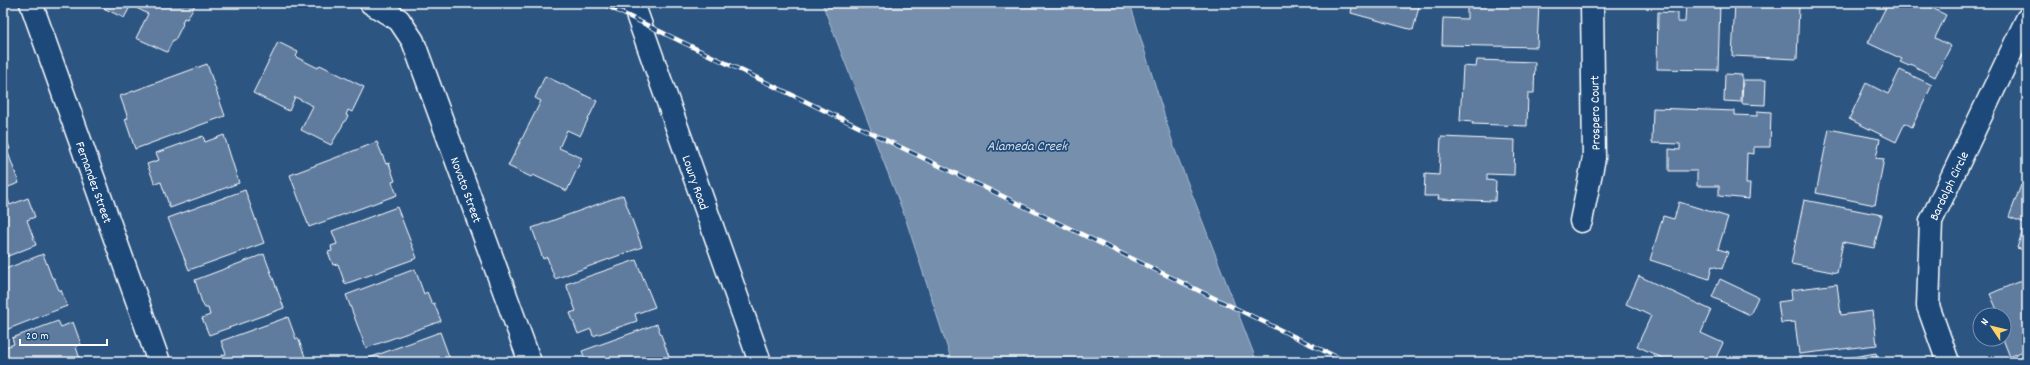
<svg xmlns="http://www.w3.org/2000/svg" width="2030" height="365" font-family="Dekko,sans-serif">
<rect width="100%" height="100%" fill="#2c5582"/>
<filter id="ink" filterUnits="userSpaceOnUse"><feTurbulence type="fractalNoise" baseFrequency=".025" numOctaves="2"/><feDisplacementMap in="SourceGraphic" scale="8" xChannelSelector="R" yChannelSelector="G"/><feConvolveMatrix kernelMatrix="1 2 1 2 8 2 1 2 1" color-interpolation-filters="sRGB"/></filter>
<g filter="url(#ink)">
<path fill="#748fad" stroke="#acbcce" d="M822,3H1130L1175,150L1257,362H952L905,217Z"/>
<path fill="#5e7c9f" stroke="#fff" d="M93,3H196L187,19L184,18L182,23L183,24L175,40H173L167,52L136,38L148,14L131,5L124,18Z
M1353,3H1420L1413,30L1351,13Z
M1451,3H1539L1537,47L1442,45L1443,18L1467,19V6L1451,5Z
M1686,3H1720L1718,70L1657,69L1658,12L1678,13V22H1685Z
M1735,3H1783L1782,5L1799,7L1797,59L1732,56Z
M1888,3H1922L1946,15L1935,38L1951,46L1935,77L1910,64L1909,66L1900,62L1902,59L1868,43Z
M278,42L298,52L296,57L318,68L320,65L364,87L352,112L348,110L346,115L348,116L331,145L301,130L313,106L295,97L289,111L253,93Z
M1477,60L1535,62L1534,93H1528L1527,126L1472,124L1473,122L1460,121L1463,66L1476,67Z
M207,64L225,116L135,149L125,119L128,118L120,96Z
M1900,70L1932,85L1912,127L1905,123L1896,142L1849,119L1866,83L1888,94Z
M1725,74L1742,75L1741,102L1724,101Z
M545,76L597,101L580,136L567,130L559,148L582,158L567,191L533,175L531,177L508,166L541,101L535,98Z
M1743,80H1766L1765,105L1742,104Z
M1653,108L1735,111V115L1757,116V111L1771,112L1770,147H1754V154L1747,153L1746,184H1750L1749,199L1719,196V186H1697V171H1669V149L1680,150V144L1652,143Z
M3,129L10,149L7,150L19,183L3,189Z
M1829,129L1880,139L1876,158L1884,159L1875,205L1816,193Z
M224,135L239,183L170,208L161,182L155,184L147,164L159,160L156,153L203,136L205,142Z
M1441,137L1515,140L1514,175L1487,174V180L1496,181L1495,201L1438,199L1439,196H1424L1425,174L1439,175Z
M377,142L386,164L389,163L395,181L392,182L397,195L309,227L290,175Z
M2021,185L2027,187V251L2017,248L2025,223L2009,217Z
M245,190L264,243L189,270L168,218Z
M623,195L642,247L555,279L547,257L543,259L532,228Z
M7,197L10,205L28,198L35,217L27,220L36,245L3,258V198Z
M1804,200L1882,215L1874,248L1843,242L1837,273L1791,264Z
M1679,202L1728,217L1718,249L1728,252L1722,269L1712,266L1709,279L1650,260L1663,216L1674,219Z
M397,207L417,258L345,284L338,264L333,265L328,252L332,251L331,246L337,244L332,231Z
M43,254L52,278H54L59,290H61L67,306L3,331V270Z
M264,254L284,308L209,335L202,318L210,315L208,308H205L202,303L195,280Z
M636,260L655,307L635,314L637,321L593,336L591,329L578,334L570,313L576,311L566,284Z
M415,269L424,294L427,292L432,304L434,303L441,321L366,348L346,295Z
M1639,276L1711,310L1701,333L1723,343L1714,362H1671L1637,346L1651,316L1626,304Z
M2027,278V349L2010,357L2003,339L2004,315H1992L1998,312L1990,294Z
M1720,279L1758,297L1750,315L1712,297Z
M1837,284L1841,315L1873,311L1877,345L1799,354L1795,322L1781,323L1778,302L1792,300L1791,290Z
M288,317L296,339L298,338L307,362H225L222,355L226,354L221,341Z
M58,321L61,327L73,322L81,344L76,347L81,362H3V348L14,344L12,338Z
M657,324L671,362H586L582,351Z
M440,332L451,362H367L366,359Z
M1876,353L1878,362H1824Z"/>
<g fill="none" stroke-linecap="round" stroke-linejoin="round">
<g stroke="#fff" stroke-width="25">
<g id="minor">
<path id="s1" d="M31,3L159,362"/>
<path id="s2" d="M371,3L399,20L413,41L530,362"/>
<path id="s3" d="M633,3L760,362"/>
<path d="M1581,221L1594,158L1592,3"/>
<path id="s4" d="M1948,362L1928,306L1931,221L2027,19"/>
</g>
</g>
<use href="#minor" stroke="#1f4a7a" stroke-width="22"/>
<g stroke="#fff" stroke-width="4.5">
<path id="rail" d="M601,3L1347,362"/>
</g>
<use href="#rail" stroke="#1f4a7a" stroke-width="3" stroke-dasharray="9" stroke-linecap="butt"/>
</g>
</g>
<g text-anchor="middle" stroke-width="3.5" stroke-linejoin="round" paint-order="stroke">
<g font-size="13" fill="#fff" stroke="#1f4a7a">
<text transform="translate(1594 113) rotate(-91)" y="5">Prospero Court</text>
<text dy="5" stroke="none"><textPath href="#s1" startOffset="190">Fernandez Street</textPath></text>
<text dy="5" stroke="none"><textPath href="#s3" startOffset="190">Lowry Road</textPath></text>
<text dy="5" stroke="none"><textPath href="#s4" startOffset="184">Bardolph Circle</textPath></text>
<text dy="5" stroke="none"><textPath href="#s2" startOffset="216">Novato Street</textPath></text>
</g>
<g font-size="14" font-style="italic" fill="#d5dde6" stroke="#1f4a7a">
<text x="1027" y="150">Alameda Creek</text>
</g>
</g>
<rect width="2030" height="365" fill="none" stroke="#1f4a7a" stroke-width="16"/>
<rect x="8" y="8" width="2014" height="349" fill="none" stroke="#fff" stroke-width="1.5" filter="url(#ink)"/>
<g transform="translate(1992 327) rotate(305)"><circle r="19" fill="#1f4a7a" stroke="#7992af"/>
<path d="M0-3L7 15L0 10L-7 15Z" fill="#ffd166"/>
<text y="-6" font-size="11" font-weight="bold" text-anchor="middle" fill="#ffffff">N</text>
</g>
<path d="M20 339v6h87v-6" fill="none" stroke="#ffffff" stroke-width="2"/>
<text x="26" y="339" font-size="12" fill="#ffffff" stroke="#1f4a7a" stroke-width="3" paint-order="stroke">20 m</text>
</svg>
